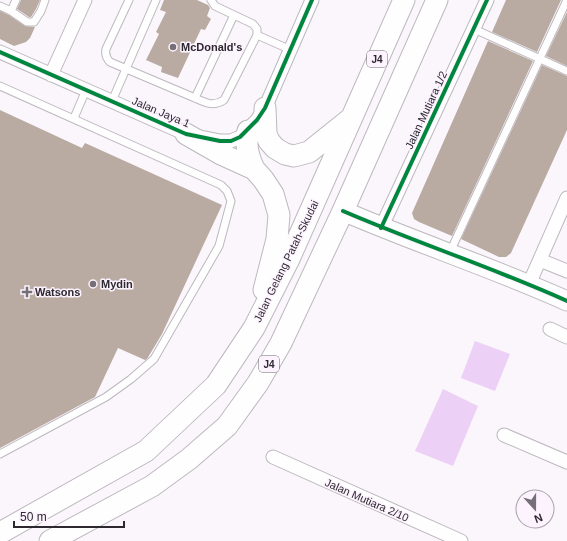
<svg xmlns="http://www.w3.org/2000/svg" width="567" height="541" font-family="Arial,sans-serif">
<rect width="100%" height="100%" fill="#fbf6fc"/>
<path fill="#ecd0f6" d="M475,341L510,354L495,391L461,378Z
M443,389L478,406L453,466L415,451Z"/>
<path fill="#baaba2" d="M21,0H40L36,9L31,17H29L17,9Z
M164,0H197L208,5L210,8L207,16L211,19L205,30L201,29L178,78L161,72L162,67L146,60L159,34L156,32L166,12L160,10Z
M506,0H561L537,52L492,32Z
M0,11L9,15L25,26L35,27L30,38L26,42L14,46L0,39Z
M567,12V66L546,56Z
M488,41L533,61L452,236L419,222L414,219L412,213Z
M542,65L567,76V130L511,253L506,257H499L461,239Z
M0,110L82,148L85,143L222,205L162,334L147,359L145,360L118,348L95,397L0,448Z"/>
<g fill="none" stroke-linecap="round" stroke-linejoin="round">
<g stroke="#bdb8be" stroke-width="9">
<path id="lane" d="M129,0L106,49C105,54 106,58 110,62L195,98
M211,0L215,6L253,24L257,29V35L224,100C213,107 206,103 195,98L234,15
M0,6L11,11L27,22H34L41,11L45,0
M11,11L16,0
M474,29L567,71
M257,35L291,50
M0,86L221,185L227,191L231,201L219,246L154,359L131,379L106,397L0,454
M112,101L156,0
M74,118L86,90
M450,252L567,0"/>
</g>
<g stroke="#bdb8be" stroke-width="15">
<path id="street" d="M0,52L186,134L220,141H231L240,137L257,120L265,108L312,0
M51,75L85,0
M381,228L487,0
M540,260L567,271
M529,284L567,198
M550,329L567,337
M504,435L567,462
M273,457L461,541"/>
</g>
<g stroke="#bdb8be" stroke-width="21">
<path id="secondary" d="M343,211C417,243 494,268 567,301"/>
</g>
<g stroke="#bdb8be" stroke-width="23">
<path id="primary" d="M265,108L266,134L269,141L275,148L285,154L294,156L309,152L349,120
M248,131C245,145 248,157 254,169
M186,134L221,154L254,169L263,179L273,194L279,215L277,239L264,290
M0,533L146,451L216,385L254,328L289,259L404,0
M50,541L152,486L189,459L227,426L258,383L281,343L343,211L437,0"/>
</g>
<use href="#lane" stroke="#fefeff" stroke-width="7"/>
<use href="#street" stroke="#fefeff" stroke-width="13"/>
<use href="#secondary" stroke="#fefeff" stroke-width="19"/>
<use href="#primary" stroke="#fefeff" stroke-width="21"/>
<g stroke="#fcf3ff" stroke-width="6">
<path id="cycleway" d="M0,52L186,134L220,141H231L240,137L257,120L265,108L312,0
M343,211C417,243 494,268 567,301
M381,228L487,0"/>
</g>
<use href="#cycleway" stroke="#00873e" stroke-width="4"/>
</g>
<g fill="#757077" stroke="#fcf3ff" stroke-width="1.5">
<circle cx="173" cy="47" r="4"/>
<circle cx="93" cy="284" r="4"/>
<path d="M25 286h4v4h4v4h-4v4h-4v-4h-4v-4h4z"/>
</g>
<g text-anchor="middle" stroke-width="3" stroke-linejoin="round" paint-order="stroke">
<g fill="#fcf3ff" stroke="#6b656d" stroke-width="1">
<rect x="367" y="51" width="20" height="16" rx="3"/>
<rect x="259" y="356" width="20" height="16" rx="3"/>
</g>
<g font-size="10" font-weight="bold" fill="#2d282f">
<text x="377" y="63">J4</text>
<text x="269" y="368">J4</text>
</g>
<g font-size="11" font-weight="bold" fill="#2d282f" stroke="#fcf3ff" text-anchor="start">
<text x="181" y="51">McDonald's</text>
<text x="101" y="288">Mydin</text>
<text x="35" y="296">Watsons</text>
</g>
<g font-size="11" fill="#2d282f" stroke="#fcf3ff">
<text transform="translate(426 110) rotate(-65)" y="4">Jalan Mutiara 1/2</text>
<text transform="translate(161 112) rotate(23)" y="4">Jalan Jaya 1</text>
<text transform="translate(286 261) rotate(-64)" y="4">Jalan Gelang Patah-Skudai</text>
<text transform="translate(367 500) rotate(24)" y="4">Jalan Mutiara 2/10</text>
</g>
</g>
<g transform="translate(535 509) rotate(159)"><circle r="19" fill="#fcf3ff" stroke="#a9a2ac"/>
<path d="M0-3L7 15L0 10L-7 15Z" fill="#757077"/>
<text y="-6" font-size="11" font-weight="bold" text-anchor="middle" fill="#2d282f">N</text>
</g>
<path d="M14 521v6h110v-6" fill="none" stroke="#2d282f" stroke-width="2"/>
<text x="20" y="521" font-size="12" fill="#2d282f" stroke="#fcf3ff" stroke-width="3" paint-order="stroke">50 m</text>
</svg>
